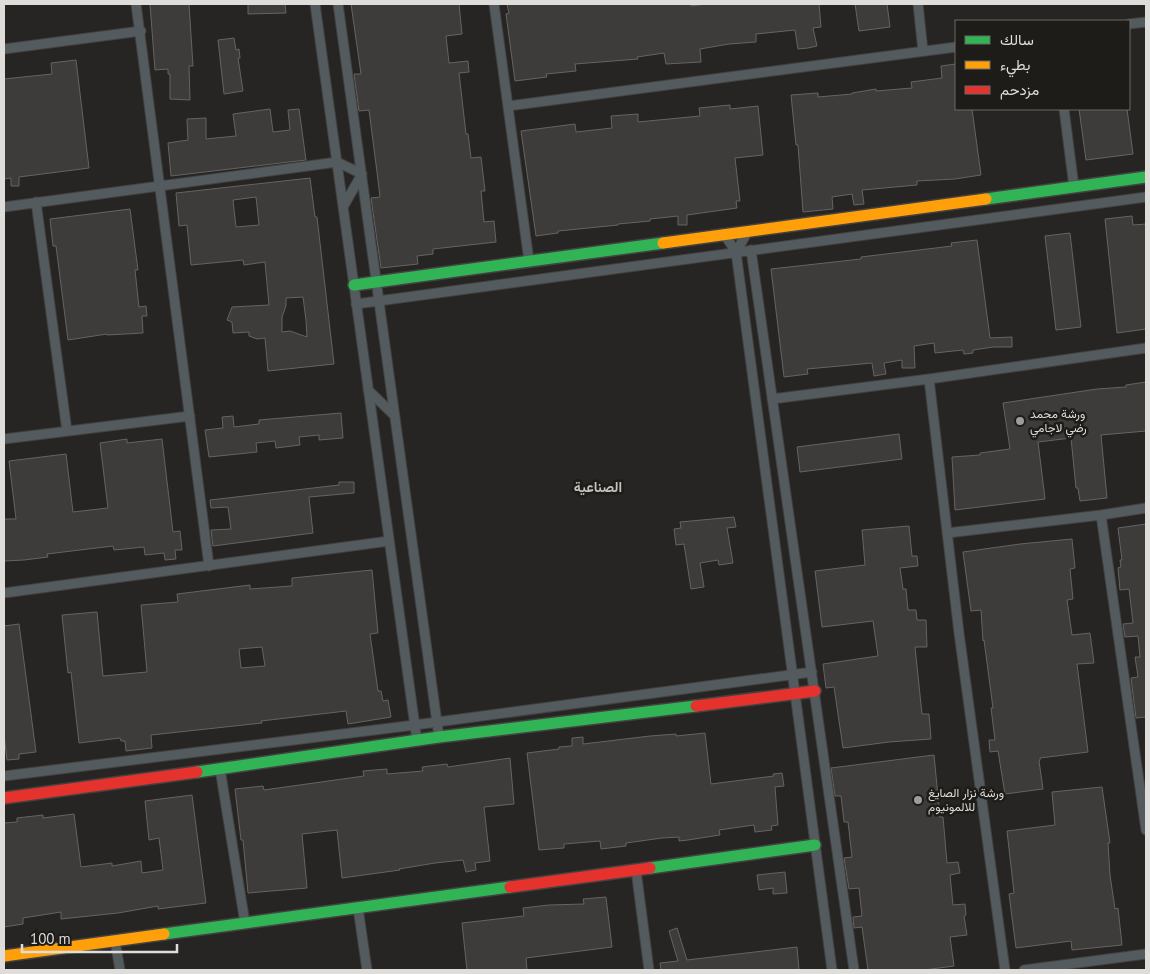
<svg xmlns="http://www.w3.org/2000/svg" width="1150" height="974" font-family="'PT Sans',Vazirmatn,sans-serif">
<rect width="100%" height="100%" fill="#262523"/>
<path fill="#3d3c3b" stroke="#656462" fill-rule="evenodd" d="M150,4H189L193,66H189L190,100L170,99V74H168V69L155,70Z
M248,4H285L286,13L248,14Z
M351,4H459L462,34L446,36L449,63L468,61L469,72L459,73L466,134H468L471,158L481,157L485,191H481L484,222L494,221L496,242L433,249V254L417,256L418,264L381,268L371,198L380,197L377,172L369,110L359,111L354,74H361Z
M507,4H691V6L706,4H819L821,27L813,28L817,46L808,48L798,49L795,30L756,34V42L729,44L700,49L701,62L666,64L664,53L637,57L638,59L575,64L576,71L546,74L547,77L515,81L506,14L509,13Z
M855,4H887L890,27L859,31Z
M234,38L236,50L239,49L240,58H238L243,91L224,94L218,40Z
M76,60L89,168L19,177V186H11V178L4,179V79L52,74L51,63Z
M956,64V109H972L981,175L955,179L917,181V185L862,190L864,204L854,205L852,194L832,197L833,209L803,212L798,145H796L791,95L818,93V97L852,94V93L876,89V91L912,88L911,82L942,78L941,66Z
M730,105V109L758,106L763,155L735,158L740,201H736L737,208L687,215V225H678V216L650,219V221L618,224V225L558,231V233L536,236L521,131L575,124L576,132L612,128L611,116L638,114V122L700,116L699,108Z
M270,109L273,132L290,130L288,110L299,109L306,160L171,176L168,143L188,140L187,119L206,118V139L236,136L233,114Z
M1079,109H1127L1133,154L1086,160Z
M310,178L315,217H317L334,364L268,371L265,338L257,339L249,336V332L233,333L232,322L227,320L232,307L269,305L265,262L244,265L243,260L191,265L187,225L179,226L176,193ZM256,197L259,225L236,227L233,200ZM303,297L306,320L307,337L290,331L282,332V317L286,306V298Z
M130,209L138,270H135L139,307L146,306L147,316H142L143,333L107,335V334L68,340L56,246H53L50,219Z
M1132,216L1133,225L1146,224V329L1117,333L1105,219Z
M1070,233L1081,327L1056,330L1045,236Z
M977,240L990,338L1012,337V347H993L973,350V353L964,354L963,350L935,353L934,343L914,346L915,368H902V360L884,363L886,374L874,376L872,363L807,369L808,374L784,377L771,269L861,259V257L952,246L951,243Z
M1146,382V431L1101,435L1107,498L1080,501L1078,488H1076L1071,438L1038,442L1045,499L955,510L952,457L980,455V453L1010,449L1003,403L1097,389L1126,387V385Z
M341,413L343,438L319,440V435L299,437L300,445L276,448L275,441L256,443L257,452L209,457L205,430L223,428L222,417L233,416L234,427L259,424V420Z
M899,434L902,459L800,472L797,447Z
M127,439V443L162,439L173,532L180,531L182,550H175L176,559L165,560L164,553L145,555L144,547L114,550L113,546L47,554L48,557L24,560L4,561V519H16L9,461L66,454L73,512L108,508L100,443Z
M339,482H354V493L309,497L313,533L213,546L211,530L231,529L228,507L211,508L210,500L339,485Z
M734,517L736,527L727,528L733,563L719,565L718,560L700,563L704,587L691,589L684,544L676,545L674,529L681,528L680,522Z
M1146,524V717L1136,718L1131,678L1138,677L1135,657H1140L1138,636L1125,637L1123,624L1133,623L1129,589L1120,590L1118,568L1121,567L1120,560H1122L1118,528Z
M909,526L912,556H917L918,566L900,568L903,589H906L908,610H916L917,620H926L927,647H915L922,714H929L931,739L889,742L843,748L834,687L826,688L823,664L878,656L873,621L822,627L815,571L865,565L862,530Z
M1072,539L1075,568L1070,569L1073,599L1067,600L1072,635L1090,633L1094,663L1077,664L1088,752L1040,758V760L1039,761L1043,789L1005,794L998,751L990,752L989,740H995L991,708H993L984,640L983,641L981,610L971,611L963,552L1020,544Z
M372,570L378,633L370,634L378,691H381L383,701L388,700L391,717L348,724L346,711L261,721L262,723L151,735L152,748L126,751L125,741H121L120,738L79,743L71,672L68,673L62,615L97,612L103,676L147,672L141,605L178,602L177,594L250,585V589L292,586V578ZM262,647L265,666L241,668L239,649Z
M19,624L36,752L19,754V759L7,760L4,735V626Z
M705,733L711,784L774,776L773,774L782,773L784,786L775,787L778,825L771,826L772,830L755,832L754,825L719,830L720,835L688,840L679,841V837L662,838L626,843V846L601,849L600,841L564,844V848L539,850L527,753L559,749V747L572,746V738L583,737V744L650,736L676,734V736Z
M934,755L940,817H943L947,863L958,862L960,873L950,875L953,905L965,904L966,915L964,916L967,935L950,937L954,966L924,970H868L862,927L854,928L853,917L862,916L859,888L849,889L844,858L852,857L848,822H844L841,796H835L831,768Z
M510,758L514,804L484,807L490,861L475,863L476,870L466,872L463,860L435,863L399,869L400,870L342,878L337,830L302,834L307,888L248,893L243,840H241L235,789L263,786L264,790L364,776L363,771L387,769V774L423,771L422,767L447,764L448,767Z
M1102,787L1110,843H1108L1110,875L1115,909L1118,908L1122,945L1072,950L1071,941L1016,948L1009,894L1014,893L1007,831L1055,825L1052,792Z
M192,795L206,903L158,909V906L118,913L61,919V912L23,918V924L4,927V823L17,822V818L43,815V818L74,814L81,867L112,863V866L141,861L142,873L163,870L159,838L149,840L145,801Z
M785,872L787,893L773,894V888L759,890L757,875Z
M606,897L612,947L526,958L527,970H467L462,923L524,916L523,908L549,905L584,904L583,899Z
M677,928L687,960L797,947L799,970H661L660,963L678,961L669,931Z"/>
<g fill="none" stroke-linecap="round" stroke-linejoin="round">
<g stroke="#434241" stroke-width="11">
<path id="street" d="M136,4L209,566
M315,4L417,741
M338,4L439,737
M494,4L529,261
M918,4L923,51
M1129,24L1146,22
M4,49L141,31
M508,106L956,47
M1064,109L1074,187
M36,202L67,431
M4,207L337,162L362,174L343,207
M724,234L736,252L748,231
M751,250L854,970
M736,252L832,970
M356,304L1146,197
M929,379L959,633L1005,970
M368,390L395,416
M772,399L929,379L1146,348
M4,439L190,416
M1101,515L1146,830
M947,533L1101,515L1146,508
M4,593L389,541
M220,769L245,923
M4,776L415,725L812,672
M636,870L649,970
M358,908L367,970
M115,941L120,970
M1024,970L1146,954"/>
</g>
<g stroke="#434241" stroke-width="14">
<path id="fast" d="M986,199L1146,177
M354,285L663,243
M197,772L439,737L696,706
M650,868L815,845
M164,934L510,887"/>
</g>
<g stroke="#434241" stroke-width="14">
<path id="slow" d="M663,243L986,199
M4,956L164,934"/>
</g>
<g stroke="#434241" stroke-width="14">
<path id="jam" d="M696,706L815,691
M4,798L197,772
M510,887L650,868"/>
</g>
<use href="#street" stroke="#545b5f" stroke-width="9"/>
<use href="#fast" stroke="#30b455" stroke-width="11"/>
<use href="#slow" stroke="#ff9f0a" stroke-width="11"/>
<use href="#jam" stroke="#e5322d" stroke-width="11"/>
</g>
<g fill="#9e9d9a" stroke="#1d1c18" stroke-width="2">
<circle cx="1020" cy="421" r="5"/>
<circle cx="918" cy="800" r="5"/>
</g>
<g text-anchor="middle" stroke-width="5" stroke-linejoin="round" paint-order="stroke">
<g font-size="12" fill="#deddda" stroke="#1d1c18" text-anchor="start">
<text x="1030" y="418">ورشة محمد<tspan x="1030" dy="14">رضي لاجامي</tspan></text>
<text x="928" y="797">ورشة نزار الصايغ<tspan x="928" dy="14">للالمونيوم</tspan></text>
</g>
<g font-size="14" font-weight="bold" fill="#c4c2bd" stroke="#1d1c18">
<text x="598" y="492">الصناعية</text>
</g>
</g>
<rect width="1150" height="974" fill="none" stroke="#deddda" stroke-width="10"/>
<rect x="955" y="20" width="175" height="90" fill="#1d1c18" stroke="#6a6966"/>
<rect x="965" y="36" width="25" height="8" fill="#30b455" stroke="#6a6966"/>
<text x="1000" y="45" font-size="15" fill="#deddda">سالك</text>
<rect x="965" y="61" width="25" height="8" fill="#ff9f0a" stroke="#6a6966"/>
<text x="1000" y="70" font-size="15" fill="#deddda">بطيء</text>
<rect x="965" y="86" width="25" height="8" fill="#e5322d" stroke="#6a6966"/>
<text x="1000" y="95" font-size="15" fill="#deddda">مزدحم</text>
<path d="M22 944v8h155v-8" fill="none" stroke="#deddda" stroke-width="2.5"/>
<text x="30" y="944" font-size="15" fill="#deddda" stroke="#1d1c18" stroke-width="4" paint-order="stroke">100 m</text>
</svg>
